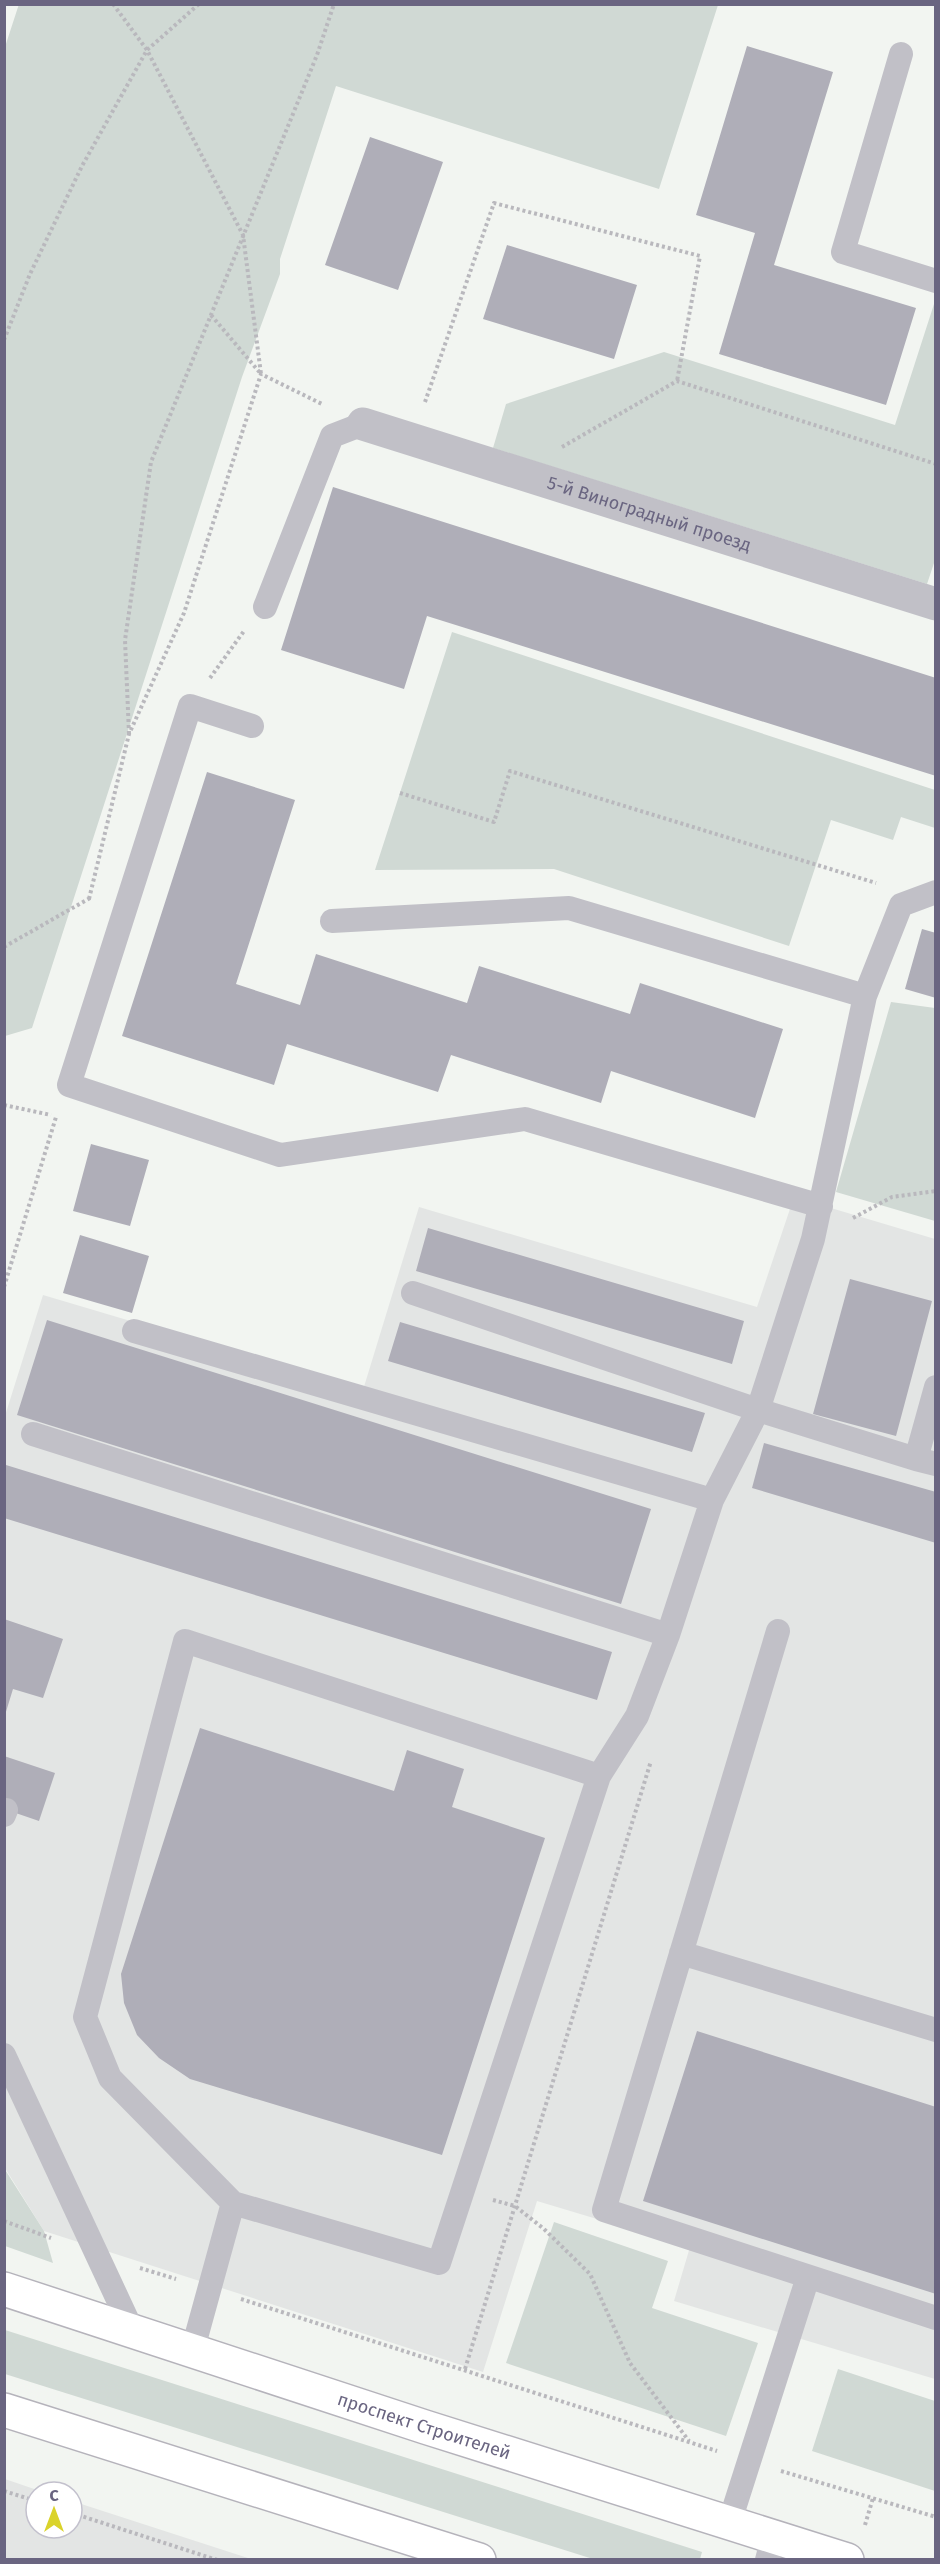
<svg xmlns="http://www.w3.org/2000/svg" width="940" height="2564" font-family="'Fira Sans',sans-serif">
<rect width="100%" height="100%" fill="#f2f5f1"/>
<path fill="#e3e5e4" d="M794,1197L935,1239V2379L674,2301L690,2247L537,2201L483,2372L44,2231L5,2168L4,1419L43,1295L363,1390L419,1207L757,1307Z
M5,2479L43,2492H36V2528H72V2501L251,2559H5Z"/>
<path fill="#d0d9d4" d="M19,4L718,5L659,189L336,86L280,259V274L242,377L32,1028L5,1036L4,50Z
M934,304H935L936,557L927,584L493,448L506,404L664,352L895,425Z
M452,632L935,790V828L901,817L893,840L831,820L789,946L554,869L375,870Z
M891,1002L935,1008V1221L836,1192Z
M4,2168L44,2231L53,2263L5,2246Z
M554,2222L668,2261L652,2308L758,2343L726,2436L506,2363Z
M5,2330L702,2552L700,2559H593L5,2374Z
M838,2369L935,2401V2491L812,2451Z"/>
<path fill="#afaeb8" d="M747,46L833,72L774,265L916,308L886,405L719,354L755,233L696,215Z
M370,137L443,162L398,290L325,265Z
M507,245L637,285L614,359L483,319Z
M333,487L936,678V776L427,616L404,689L281,650Z
M207,772L295,800L236,984L300,1005L316,954L467,1003L479,966L630,1014L640,983L783,1029L755,1118L611,1071L601,1103L451,1055L438,1092L287,1044L274,1085L122,1036Z
M922,929L936,933V998L905,989Z
M91,1144L149,1160L130,1226L73,1211Z
M428,1228L744,1321L732,1364L416,1271Z
M80,1235L149,1256L132,1313L63,1293Z
M850,1279L932,1301L896,1436L813,1414Z
M47,1320L651,1509L621,1604L17,1415Z
M400,1322L705,1413L692,1452L388,1361Z
M764,1443L936,1492V1543L752,1488Z
M6,1465L612,1652L597,1700L4,1518Z
M4,1619L63,1639L43,1698L13,1689L5,1715Z
M200,1728L394,1791L407,1750L464,1769L452,1807L545,1838L442,2155L190,2079L159,2058L137,2035L124,2003L121,1974Z
M4,1756L55,1773L39,1821L4,1809Z
M697,2031L936,2107V2294L643,2201Z"/>
<g fill="none" stroke-linecap="round" stroke-linejoin="round">
<g stroke="#b5b3bb" stroke-width="36">
<g id="primary">
<path id="s2" d="M4,2289L425,2427L847,2560"/>
<path d="M4,2410L479,2560"/>
</g>
</g>
<path stroke="#b9b8bd" stroke-width="4" stroke-dasharray="3 3" stroke-linecap="butt" d="M113,4L147,50L243,235L261,374L211,315
M4,340L30,274L82,166L147,50L199,4
M425,402L494,203L700,256L677,381
M562,447L677,381L936,464
M210,678L244,631
M129,734L125,640L151,462L317,55L334,4
M400,793L494,822L510,771L876,883
M89,899L129,734L184,613L261,374L322,404
M4,947L90,898
M4,1105L51,1115
M853,1218L892,1197L936,1191
M4,1287L56,1117
M493,2200L515,2206L544,2229L590,2274L630,2363L689,2441
M4,2221L51,2238
M140,2268L176,2279
M241,2299L717,2451
M465,2369L651,1761
M781,2471L936,2517
M4,2491L36,2501
M72,2513L217,2560
M865,2525L873,2498"/>
<path stroke="#c1c0c7" stroke-width="24" d="M901,54L843,252L936,281
M265,607L332,436L363,424
M252,726L190,706L69,1085L280,1155L525,1119L821,1206
M332,921L569,908L865,996
M413,1293L758,1410L916,1459
M134,1331L712,1500
M936,1387L916,1459L936,1464
M33,1434L668,1635
M778,1631L604,2210L936,2318
M599,1776L185,1641L85,2017L110,2078L233,2203L439,2263L599,1776L637,1716L668,1635L712,1500L758,1410L813,1239L865,996L901,905L936,892
M4,1815L6,1810
M681,1953L936,2030
M4,2055L133,2332
M192,2352L233,2203
M729,2524L808,2277
M767,2560L773,2537"/>
<path stroke="#c1c0c7" stroke-width="33" id="s1" d="M363,424L936,604"/>
<use href="#primary" stroke="#fff" stroke-width="33"/>
</g>
<g text-anchor="middle" stroke-width="6" stroke-linejoin="round" paint-order="stroke">
<g font-size="18" fill="#6a6581" stroke="#fff">
<text dy="6" stroke="none"><textPath href="#s1" startOffset="300">5-й Виноградный проезд</textPath></text>
<text dy="6" stroke="none"><textPath href="#s2" startOffset="442">проспект Строителей</textPath></text>
</g>
</g>
<rect width="940" height="2564" fill="none" stroke="#6a6581" stroke-width="12"/>
<g transform="translate(54 2510)"><circle r="28" fill="#ffffff" stroke="#c3c1cd" stroke-width="1.5"/>
<path d="M0-4.5L10 22L0 15L-10 22Z" fill="#dad32b"/>
<text y="-9" font-size="16" font-weight="bold" text-anchor="middle" fill="#6a6581">С</text>
</g>
</svg>
